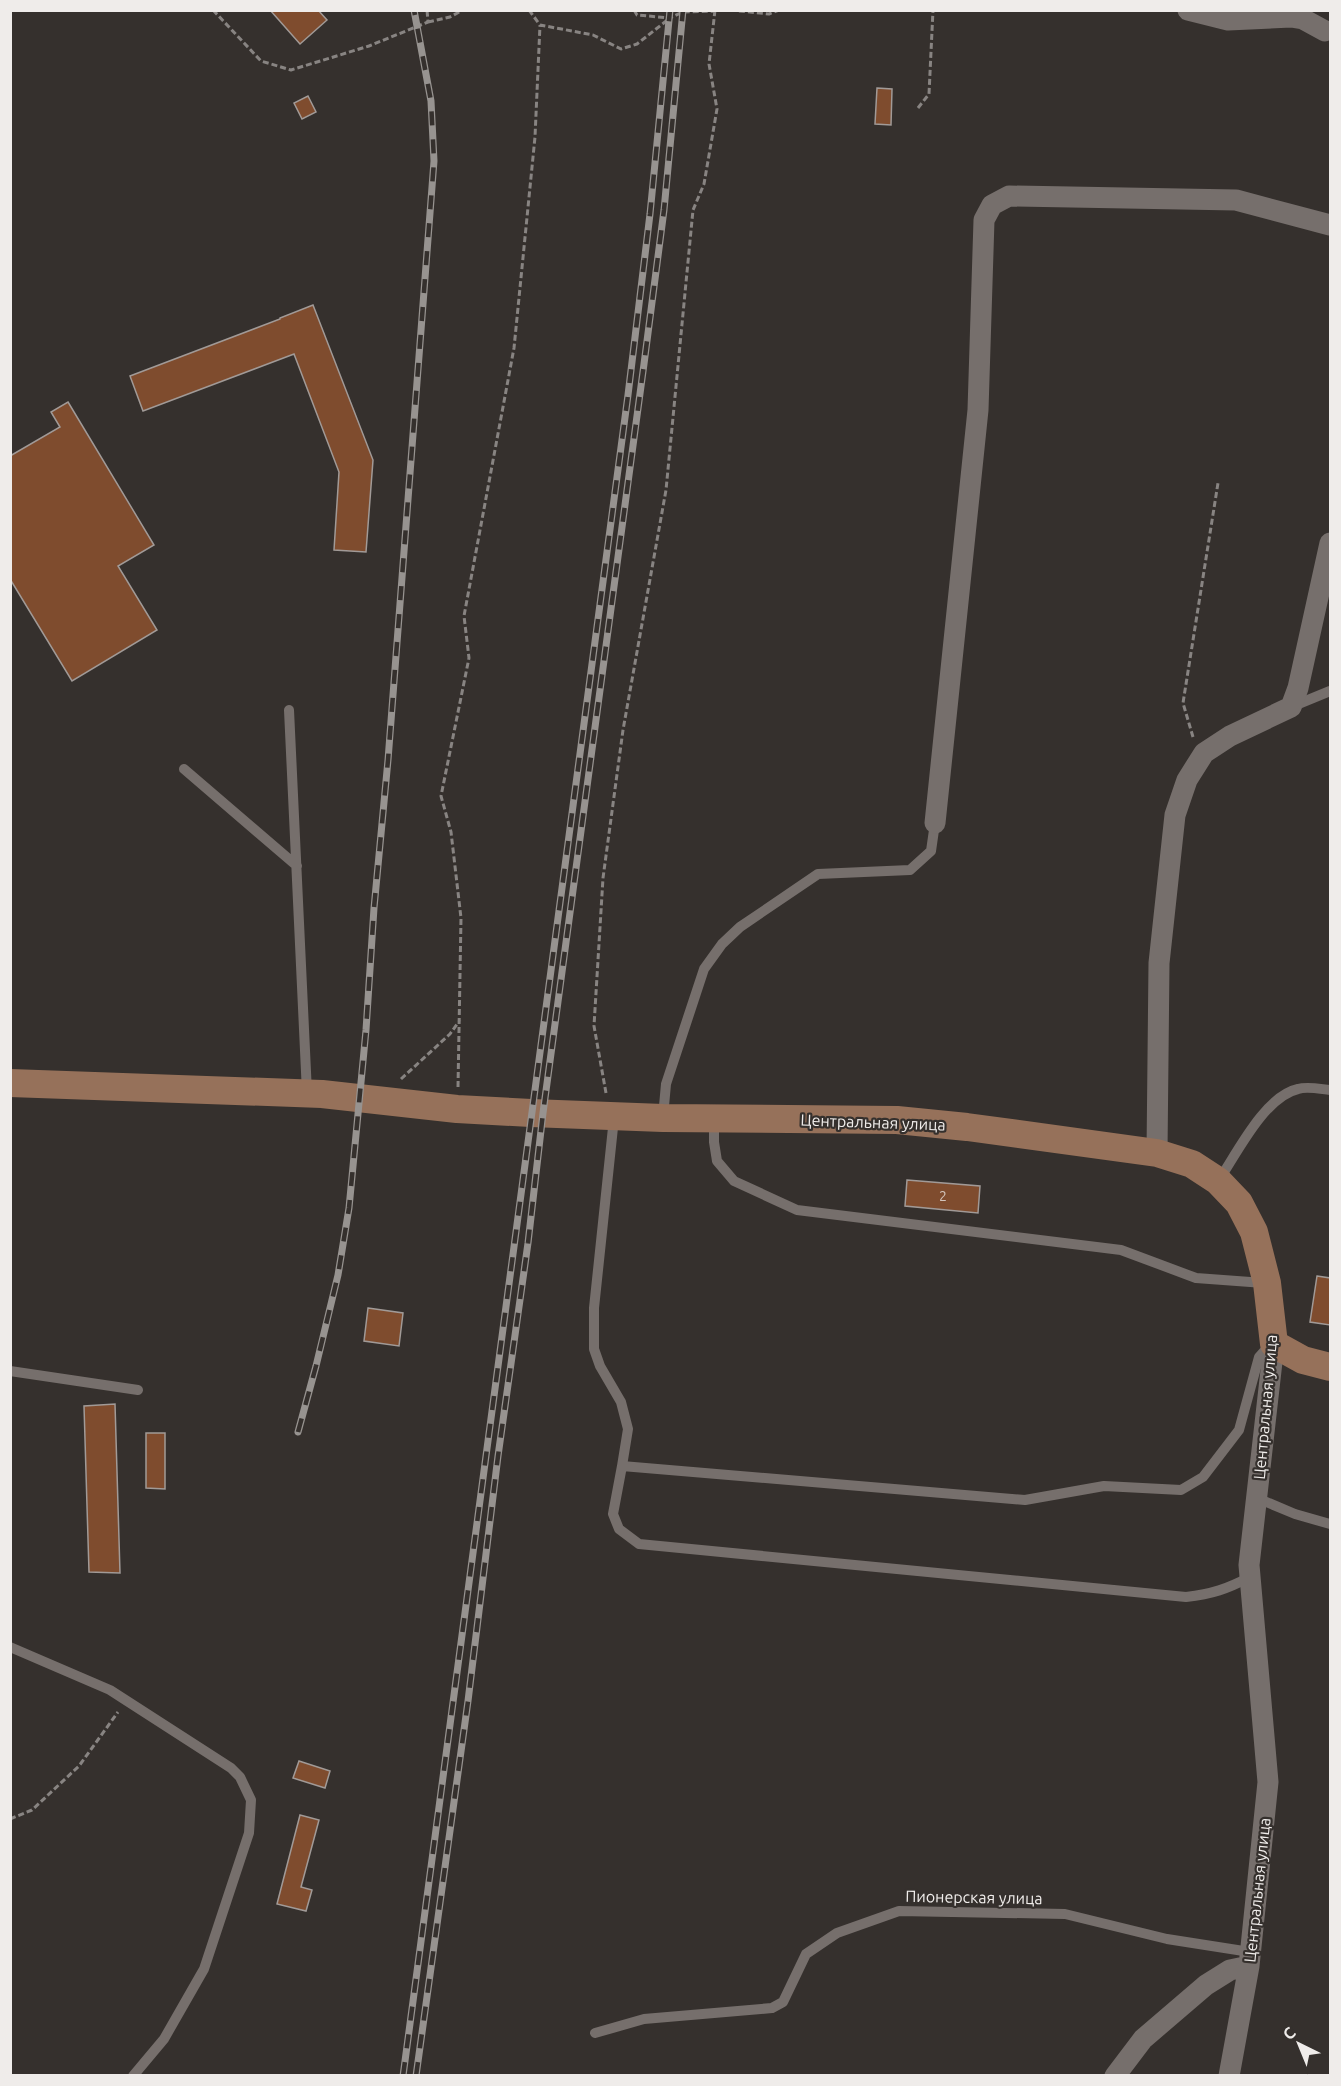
<svg xmlns="http://www.w3.org/2000/svg" width="1341" height="2086" font-family="Ubuntu,sans-serif">
<rect width="100%" height="100%" fill="#35302d"/>
<path fill="#7f4c2e" stroke="#a19a97" stroke-width="1.5" d="M270,10H318L327,20L300,44Z
M877,88L892,89L891,125L875,124Z
M308,96L316,112L302,119L294,103Z
M313,305L373,460L366,552L334,550L339,472L294,354L143,411L130,376L280,319V318Z
M68,402L154,545L118,566L157,630L72,681L10,579V456L60,427L51,412Z
M907,1180L980,1186L978,1213L905,1206Z
M1317,1276L1330,1278V1325L1310,1322Z
M368,1308L403,1313L399,1346L364,1341Z
M115,1404L120,1573L89,1572L84,1406Z
M146,1433H165V1489L146,1488Z
M299,1761L330,1771L325,1788L293,1778Z
M300,1815L319,1820L301,1887L312,1890L306,1911L277,1904Z"/>
<g fill="none" stroke-linecap="round" stroke-linejoin="round">
<path stroke="#888482" stroke-width="3" stroke-dasharray="6 3" stroke-linecap="butt" d="M213,10L261,61L291,70L369,46L428,22L427,10
M529,10L540,25L593,35L621,49L637,44L670,18
M634,10L637,15L670,18L683,12L715,11
M730,10L769,14L779,10
M428,22L450,17L463,10
M918,108L929,94L933,10
M1193,737L1183,703L1218,483
M401,1079L450,1034L460,1020
M458,1087L461,918L451,832L441,796L469,658L464,616L514,348L535,137L540,25
M606,1093L594,1026L603,878L623,730L666,490L693,210L704,184L717,109L709,64L715,10
M10,1819L32,1810L79,1766L118,1712"/>
<path stroke="#766f6c" stroke-width="10" d="M1291,707L1330,691
M289,710L307,1093
M184,769L297,866
M663,1117L666,1084L704,969L722,944L740,927L818,874L910,870L931,851L935,823
M614,1118L594,1308V1349L600,1366L621,1402L628,1429L622,1466
M714,1120V1142L717,1161L734,1181L797,1210L1121,1250L1196,1278L1264,1283
M1219,1180C1237,1153 1265,1096 1298,1089C1307,1086 1320,1089 1330,1090
M10,1371L138,1390
M1257,1498L1295,1514L1330,1524
M1250,1577C1227,1589 1212,1594 1186,1597L639,1544L619,1529L613,1514L622,1466L1025,1500L1104,1486L1181,1490L1203,1477L1239,1430L1259,1357L1267,1348L1274,1344
M10,1647L110,1690L231,1768L240,1777L251,1800L249,1833L204,1969L164,2039L133,2076
M595,2033L644,2019L772,2008L783,2002L806,1954L837,1933L899,1911L1065,1914L1167,1939L1250,1952"/>
<path stroke="#766f6c" stroke-width="21" d="M1188,10L1228,20L1291,17L1303,19L1325,31
M935,823L978,410L984,220L992,205L1009,196L1236,200L1330,225
M1157,1153L1159,963L1175,815L1187,780L1204,753L1230,736L1291,707L1298,688L1330,543
M1115,2076L1143,2039L1206,1985L1230,1970L1249,1966
M1229,2076L1249,1966L1268,1782L1249,1565L1274,1344"/>
<path stroke="#96715a" stroke-width="28" d="M10,1083L322,1094L457,1109L531,1113L663,1118L897,1120L967,1127L1157,1153L1192,1164L1218,1181L1239,1203L1254,1232L1267,1283L1274,1344L1303,1360L1330,1367"/>
<g stroke="#979390" stroke-width="7">
<path id="rail" d="M298,1432L316,1366L338,1275L349,1208L366,1030L374,908L388,760L434,161L431,101L414,10
M403,2076L628,395L650,214L670,10
M416,2076L468,1701L498,1456L528,1243L543,1113L644,364L664,210L683,10"/>
</g>
<use href="#rail" stroke="#35302d" stroke-width="4.5" stroke-dasharray="14" stroke-linecap="butt"/>
</g>
<g text-anchor="middle" stroke-width="4.5" stroke-linejoin="round" paint-order="stroke">
<g font-size="14" fill="#d3c4bb">
<text x="943" y="1201">2</text>
</g>
<g font-size="16" fill="#efecea" stroke="#35302d">
<text transform="translate(873 1122) rotate(2)" y="6">Центральная улица</text>
<text transform="translate(1265 1407) rotate(-85)" y="6">Центральная улица</text>
<text transform="translate(1257 1890) rotate(-84)" y="6">Центральная улица</text>
<text transform="translate(974 1897) rotate(1)" y="6">Пионерская улица</text>
</g>
</g>
<rect width="1341" height="2086" fill="none" stroke="#efecea" stroke-width="24"/>
<g transform="translate(1299 2044) rotate(317)" stroke="#35302d" stroke-width="4.5" paint-order="stroke">
<path d="M0-4.5L10 22L0 15L-10 22Z" fill="#efecea"/>
<text y="-9" font-size="16" font-weight="bold" text-anchor="middle" fill="#efecea">С</text>
</g>
</svg>
